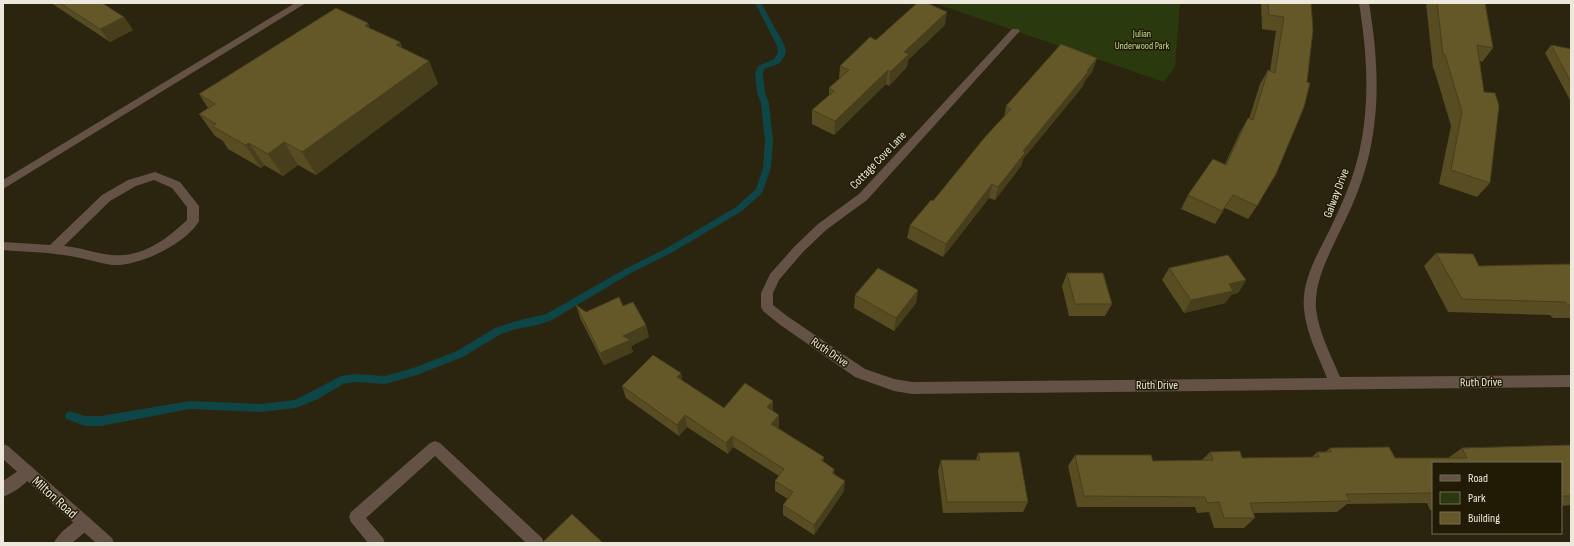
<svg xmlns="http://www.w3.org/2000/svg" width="1574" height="546" font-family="'Sofia Sans Condensed',sans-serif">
<rect width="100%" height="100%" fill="#2b240f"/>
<path fill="#2b390e" d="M934,3H1180L1175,67L1164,82Z"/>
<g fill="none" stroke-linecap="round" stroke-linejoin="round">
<path fill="#0e4546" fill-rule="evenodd" d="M755,3H761L785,46L786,53L780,63L764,69L763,73L765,93L769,103L773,142L771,168L762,193L742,211L671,253L631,273L552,320L538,325L516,329L501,334L463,357L417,375L385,384L355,382L343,384L318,399L296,408L260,412L190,409L101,426H85L66,419L65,416L66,413L70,411L85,416H101L190,401L260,404L295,400L341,376L355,374L385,376L416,367L457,351L495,328L516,321L546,314L625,269L665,249L736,207L756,189L763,168L765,142L761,103L757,93L755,73L758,66L774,59L778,53L777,46Z"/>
<path fill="#635245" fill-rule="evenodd" d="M295,3H306L3,189V180Z
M155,172L180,182L199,206V221C186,244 138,267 112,265C98,263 84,258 70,256C48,252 25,252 3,250V242L50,245L102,195L128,180ZM154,180L172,188L187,207V220C167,239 142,258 112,255C96,254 80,247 64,246L110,201L136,186Z
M435,441L440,443L542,538L544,543H526L435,456L366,518L383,538L385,543H368L351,522L349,517L351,512L430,443Z
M27,465L32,467L34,472C30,482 13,493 3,497V481Z
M85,516L90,518L92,523L90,528L72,543H54C58,533 75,520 85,516Z"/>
<path fill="#635245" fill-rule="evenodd" d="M1359,3H1369C1378,57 1381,110 1367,163C1361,186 1351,209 1340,231C1329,255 1314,281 1316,309C1319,333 1331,355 1340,377L1571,375V387L912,394L894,391L855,377L779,324L763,311L761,307V293L770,274L795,246L818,224L859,194L1012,29H1018L1020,31L1018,33L867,200L826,230L803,252L779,280L773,293V305L787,316L865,369L894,379L912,382L1327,378C1318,355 1306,333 1304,309C1301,280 1319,252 1331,227C1340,208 1349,188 1355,168C1371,114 1368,58 1359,3Z"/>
<path fill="#635245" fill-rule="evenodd" d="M3,444L8,446L112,538L114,543H96L3,459Z"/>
</g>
<path fill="#574c22" d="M52,3H107L104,5L124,17L133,30L110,42L54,5Z
M1261,3H1311L1257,206L1248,219L1225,208L1215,224L1181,209L1188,195L1225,164L1240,132L1248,118L1249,119L1260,84L1268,70L1270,71L1276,31L1262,29Z
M1425,3H1485L1493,48L1482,62L1480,61L1490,183L1477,197L1439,184L1451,126L1434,69L1433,68L1426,3Z
M945,25L908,60L907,67L889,86L886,84L834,135L812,124V110L829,95V88L839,79L840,66L876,40Z
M370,28L400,42L402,48L429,61L438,84L316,175L298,165L283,176L264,165L261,168L228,149L223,141L215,136L199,114L208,108L199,94Z
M1551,45L1571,49V102L1545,53Z
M1097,58L1092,72L1084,82L1083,86L1023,159L1021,166L995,200L989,198L943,257L907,238L910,225L933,201L1004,117L1006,106Z
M1436,253L1479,266L1571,264V318H1553L1550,315L1448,312L1424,266Z
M1169,268L1246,280L1238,293L1231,295L1225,303L1184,313L1162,280Z
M1067,273L1112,304L1105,316H1069L1062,286Z
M918,290L916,303L894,331L854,308L855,295Z
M576,305L586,312L623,306L646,325L649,337L631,346L633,352L604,365L580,318Z
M681,373L682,380L724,408L773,411L779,415V427L778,428L824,457L823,462L834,469V474L844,491L814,535L783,515V505L788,499L775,491V481L779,476L733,447L728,454L687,427L679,436L626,398L622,386Z
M1571,445V505L1561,506V463H1433V510H1430L1427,503L1347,504L1337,512L1254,513L1255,518L1244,528H1214L1209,512L1197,513L1195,507H1077L1068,466L1075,455L1153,461L1202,460L1210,452L1242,458L1312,457L1317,452H1325L1330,448L1395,458H1448L1462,448Z
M978,453L1028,502L1023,512L943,513L938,471L941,460H976Z"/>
<path fill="#473e1c" d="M947,12L945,25L908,60L907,67L889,86L890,72L904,52Z
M124,17L133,30L110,42L100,29Z
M368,23L378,46L365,26Z
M400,42L410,65L396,45Z
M1097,58L1092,72L1084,82L1083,86L1023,159L1021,166L995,200L998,187L1023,151Z
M429,61L438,84L316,175L302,152Z
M888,70L886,84L834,135L835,121Z
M284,142L298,165L283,176L268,154Z
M249,143L264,165L261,168L245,145Z
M992,184L989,198L943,257L946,244Z
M1246,280L1238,293L1231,295L1225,303L1184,313L1191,300L1229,284Z
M918,290L916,303L894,331L896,318Z
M646,325L649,337L631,346L633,352L604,365L600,353L623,336Z
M681,373L683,385L677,377Z
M773,401V413L767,407Z
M685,415L687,427L679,436L677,425Z
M779,415V427L772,436L771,424Z
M732,436L733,447L728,454L726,443Z
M845,481L844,491L814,535V525Z"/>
<path fill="#655828" stroke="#473e1c" d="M60,3H102L124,17L100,29Z
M917,3H927L947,12L904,52L909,54L890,72L888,70L835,121L812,110L834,91L829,88L849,70L840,66L870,37L876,40Z
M1268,3H1311L1313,30L1307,82L1310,83L1304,107L1276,174L1257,206L1233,195L1222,211L1188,195L1213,159L1226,165L1248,118L1253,120L1268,70L1275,73L1284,17L1269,15Z
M1437,3H1485L1493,48L1477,45L1484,92L1495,93L1499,106L1490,183L1451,170L1462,112L1445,55L1443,54Z
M336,8L368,23L365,26L400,42L396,45L429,61L302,152L284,142L268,154L249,143L245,145L212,126L216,124L199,114L215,104L199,94Z
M1061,44L1097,58L1087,71L1088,72L1023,151L1025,153L998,187L992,184L946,244L910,225L931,200L933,201L985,137L1011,109L1006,106Z
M1551,45L1571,49V82Z
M1436,253L1473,254L1479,266L1571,264V305H1568L1565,302L1462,299Z
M1228,255L1246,280L1229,284L1233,291L1191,300L1169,268Z
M878,268L918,290L896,318L855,295Z
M1067,273H1103L1112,304H1075Z
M619,297L623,306L633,302L646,325L623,336L630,340L600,353L576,305L586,312Z
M653,355L681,373L677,377L724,408L745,383L773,401L767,407L779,415L771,424L824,457L821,460L834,469L832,473L845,481L814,525L783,505L793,492L775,481L784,469L732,436L726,443L685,415L677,425L622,386Z
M1571,445V496H1561V463H1433V493L1346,494L1350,501L1250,503L1255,518H1224L1219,502L1207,503L1205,497L1084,496L1075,455H1151L1153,461L1213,460L1210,452L1240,451L1242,458L1319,457L1317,452H1331L1330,448L1389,447L1395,458H1467L1462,448Z
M1019,452L1028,502H947L941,460H980L978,453Z
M572,514L603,543H542Z"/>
<g text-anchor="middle" stroke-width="3" stroke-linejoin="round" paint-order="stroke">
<g font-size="10" fill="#bfd992" stroke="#211b06">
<text x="1142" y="37">Julian<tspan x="1142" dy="12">Underwood Park</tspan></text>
</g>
<g font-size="12" fill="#ece8db" stroke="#211b06">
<text transform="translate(878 160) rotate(-46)" y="4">Cottage Cove Lane</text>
<text transform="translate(1336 193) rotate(-69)" y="4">Galway Drive</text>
<text transform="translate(830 352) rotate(34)" y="4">Ruth Drive</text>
<text transform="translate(1481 382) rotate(-1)" y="4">Ruth Drive</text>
<text x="1157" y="389">Ruth Drive</text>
</g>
<g font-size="14" fill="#ece8db" stroke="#211b06">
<text transform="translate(55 497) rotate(42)" y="5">Milton Road</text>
</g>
</g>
<rect width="1574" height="546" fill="none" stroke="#ece8db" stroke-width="8"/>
<rect x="1432" y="462" width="130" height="72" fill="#211b06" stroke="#726d5b"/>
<rect x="1440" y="475" width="20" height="6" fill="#635245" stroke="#726d5b"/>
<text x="1468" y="482" font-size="12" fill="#ece8db">Road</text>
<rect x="1440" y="492" width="20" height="12" fill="#2b390e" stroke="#726d5b"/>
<text x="1468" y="502" font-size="12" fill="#ece8db">Park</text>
<rect x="1440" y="512" width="20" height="12" fill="#655828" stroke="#726d5b"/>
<text x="1468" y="522" font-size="12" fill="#ece8db">Building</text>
</svg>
